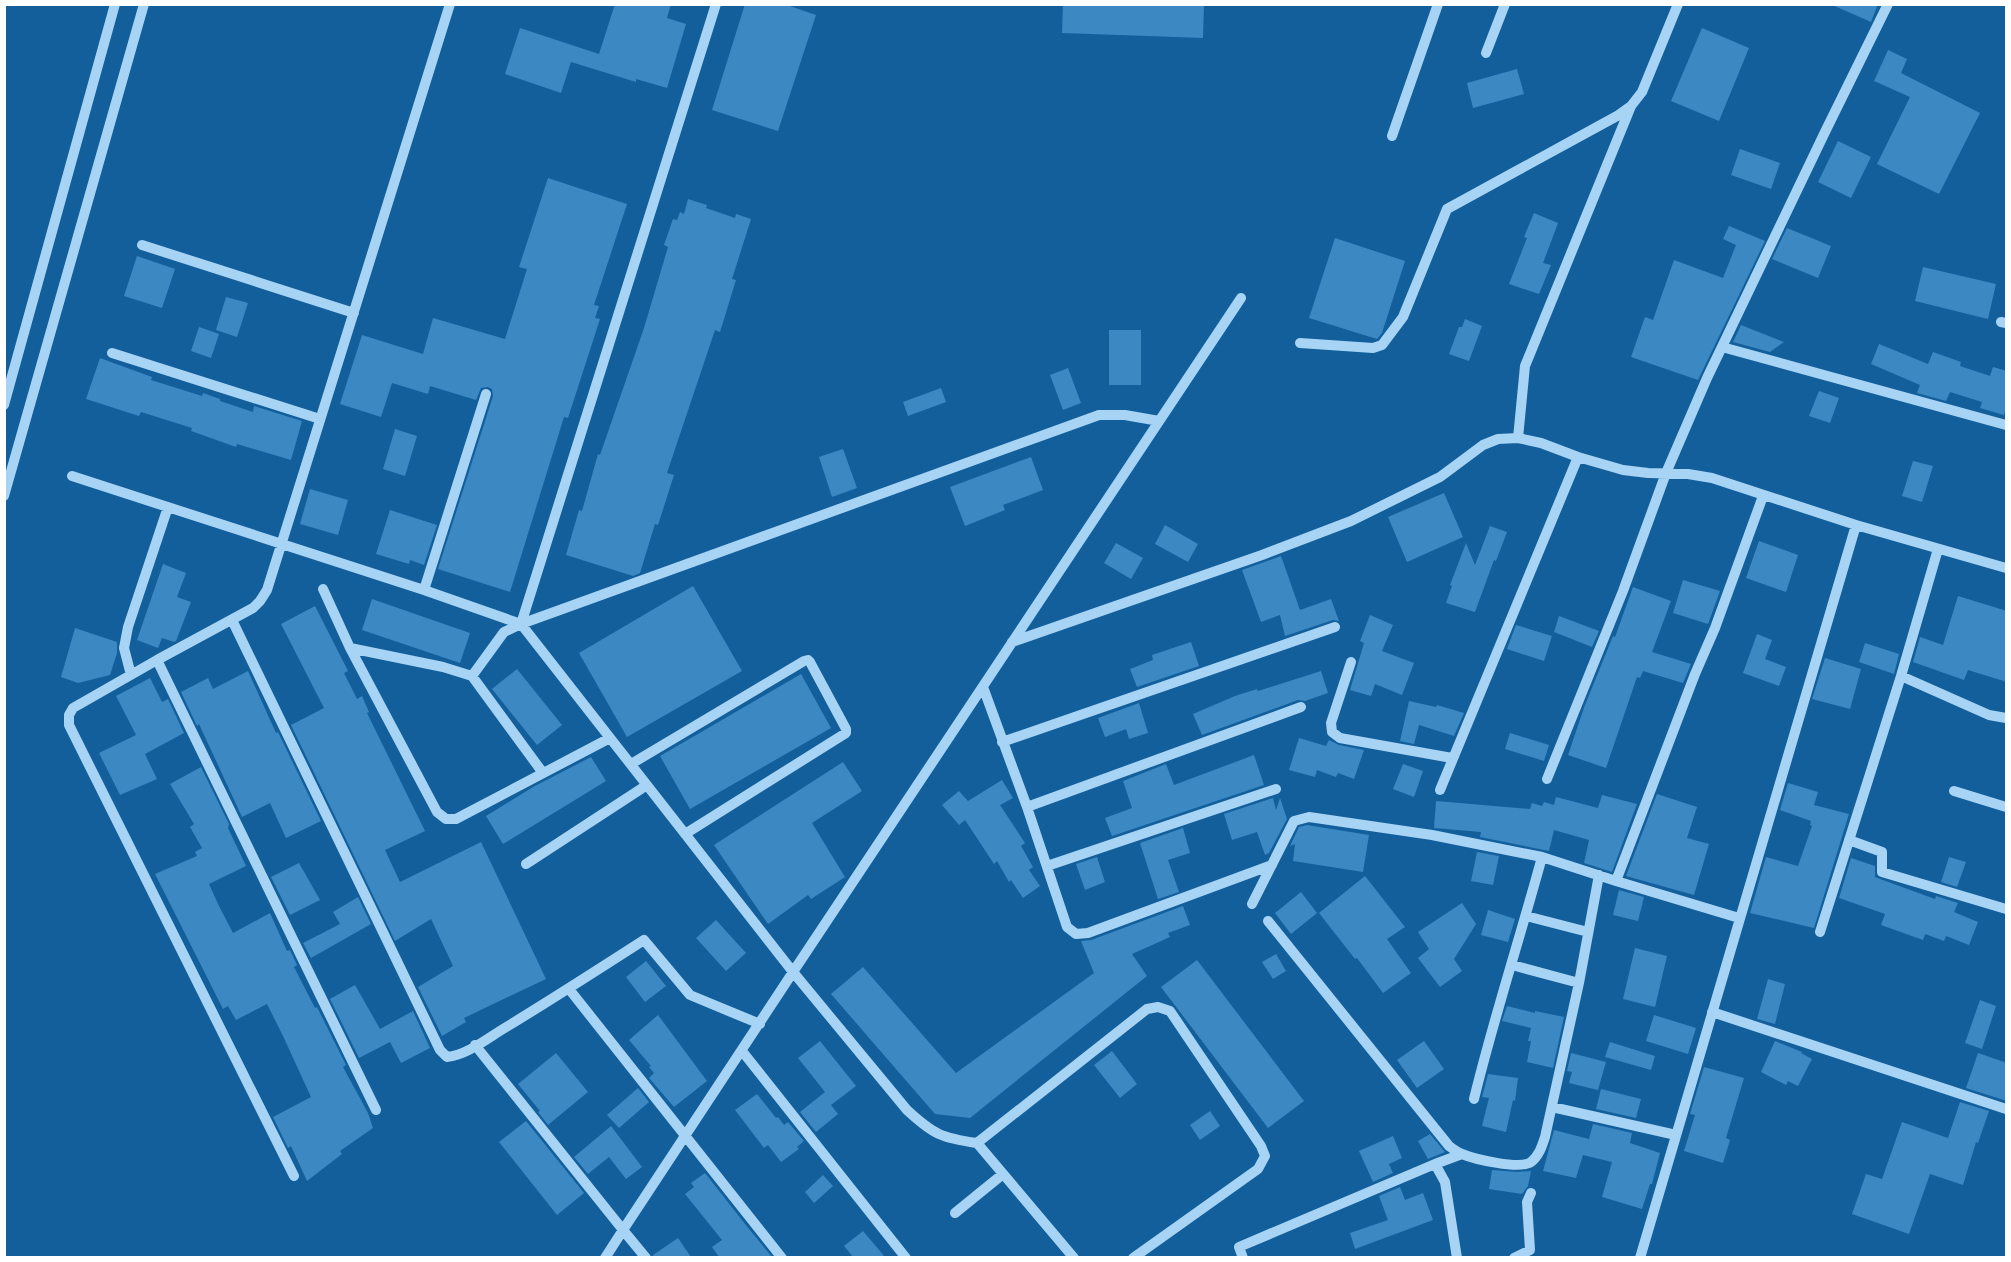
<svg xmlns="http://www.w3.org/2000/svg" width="2011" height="1262" font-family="'Sofia Sans Condensed',sans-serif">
<rect width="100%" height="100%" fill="#125f9c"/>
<path fill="#3b88c3" d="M615,4H671L667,18L686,24L667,88L636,79V82L571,62L561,93L505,74L520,28L599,54Z
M745,4H784L816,15L778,131L712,110Z
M1063,4H1204L1203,38L1062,33Z
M1830,4H1878L1871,22Z
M1702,28L1749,48L1719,121L1671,101Z
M1888,50L1907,59L1901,73L1980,113L1939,194L1877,164L1910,97L1874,81Z
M1517,69L1524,94L1473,108L1467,83Z
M1838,141L1871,157L1851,198L1818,182Z
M1740,149L1780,163L1771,189L1731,175Z
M548,178L627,204L594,305L599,306L595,318L600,319L568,418L564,417L510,592L438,569L493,396L492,389L488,387L481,388L476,400L430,386L428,394L392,383L381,417L340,404L362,335L423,354L433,318L505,339L527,269L519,267Z
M688,199L707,205L706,208L735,218L736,214L751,219L732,279L736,280L720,332L715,330L667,473L674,475L658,525L655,524L640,573L633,576L566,555L579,510L582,511L598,454L600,455L644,328L668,247L664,245L673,219L677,220L680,212L684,214Z
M1534,213L1558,223L1543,263L1551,265L1539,294L1509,284L1527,238L1524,237Z
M1729,226L1765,241L1698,380L1631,357L1645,317L1653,320L1674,260L1723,278L1736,245L1723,239Z
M1787,228L1831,246L1818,278L1772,259Z
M1335,238L1405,261L1382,333L1377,339L1309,318Z
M137,256L175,269L162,308L124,296Z
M1923,267L1996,284L1988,319L1915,301Z
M226,297L248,303L237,337L216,330Z
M1465,319L1482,326L1469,361L1449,354L1459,327H1462Z
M1741,325L1784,342L1770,352L1733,342Z
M199,327L219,334L211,358L191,351Z
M1109,330H1141V385H1109Z
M1879,344L1928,364L1933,352L1961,362L1960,366L1990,376L1993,367L2007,371V405L2004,415L1980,408L1982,402L1950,392L1946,401L1917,393L1920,385L1871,364Z
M100,358L152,377L151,380L202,396L203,393L220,399V401L253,412L254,406L302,421L291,460L237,444L236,447L191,431L192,428L141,412L139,416L86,399Z
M1068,368L1081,403L1063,410L1050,375Z
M941,388L946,402L908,416L903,402Z
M1819,391L1839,398L1830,423L1809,416Z
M395,429L417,436L405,476L383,469Z
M843,449L857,488L832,497L819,457Z
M1031,457L1043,490L1003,505L1005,510L965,526L950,487Z
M1913,461L1933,466L1922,502L1902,496Z
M310,489L348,500L338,535L300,524Z
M1444,493L1463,537L1407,562L1388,517Z
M390,510L437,525L424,565L410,560L409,564L376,554Z
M1165,525L1198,544L1188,562L1155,544Z
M1490,526L1507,532L1496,561L1494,560L1475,612L1446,603L1452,586L1450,585L1466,543L1475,565Z
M1759,541L1798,555L1786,592L1746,578Z
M1116,543L1143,558L1131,579L1104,563Z
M1281,556L1300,610L1331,599L1339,621L1333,620L1285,636L1280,615L1261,622L1242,570Z
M163,564L186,573L177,597L191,602L176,641L174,642L162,638L158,648L137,640Z
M1683,580L1720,591L1708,624L1673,613Z
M693,586L742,671L627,737L579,653Z
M1633,587L1671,601L1652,652L1691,664L1683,683L1643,671L1640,678L1637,677L1606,768L1568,755L1585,705L1613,636L1615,637Z
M1958,596L2007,611V682L1968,670L1964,680L1913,662L1920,637L1943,645Z
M372,599L470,633L460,663L362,630Z
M315,606L348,671L344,673L357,699L362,696L369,712L367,713L425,831L385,850L400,882L481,842L546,979L464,1018L466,1022L442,1036L418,987L453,966L431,919L395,941L291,725L324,708L281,624Z
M1370,615L1393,625L1382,651L1414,663L1402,695L1375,684L1371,696L1350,690L1364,643L1360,641Z
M1559,616L1599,631L1592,647L1554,632Z
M1516,625L1552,636L1544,661L1507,649Z
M75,628L117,642V653L110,675L78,683L61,677Z
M1757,634L1772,640L1765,659L1786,667L1779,686L1743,673Z
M1191,642L1199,666L1137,687L1130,669L1153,660L1152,655Z
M1865,643L1899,654L1894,674L1859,662Z
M1825,658L1861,669L1850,709L1812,699Z
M517,669L562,725L537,745L492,689Z
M248,671L276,733L278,732L321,821L286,838L270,803L242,817L199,724L197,726L181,692L208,678L213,689Z
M1321,671L1328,693L1305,701L1298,700L1202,735L1193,714L1235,696L1257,689L1258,691Z
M801,674L831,728L690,809L660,756Z
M150,678L162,702L168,699L184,733L145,754L157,779L120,795L99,753L136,735L116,696Z
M1409,701L1436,707L1437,705L1464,713L1454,736L1419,725L1414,744L1400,741Z
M1139,703L1148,733L1129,739L1126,729L1105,737L1098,718Z
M1510,733L1549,745L1544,761L1505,749Z
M1299,738L1326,746L1329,740L1339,745L1364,750L1354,779L1338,773L1336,777L1317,770L1315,777L1289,770Z
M1254,755L1264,785L1112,836L1105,818L1132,808L1123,781L1166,764L1174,785Z
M591,757L606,781L503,844L486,816L533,787Z
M843,762L862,791L812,823L845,877L811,899L808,895L768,924L714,845Z
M1403,764L1423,771L1414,797L1393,789Z
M201,767L229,824L228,828L246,866L209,884L219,906L233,933L270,913L287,951L290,950L297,965L294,967L315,1008L317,1007L346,1065L343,1067L368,1113L373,1128L340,1151L342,1154L307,1181L291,1146L288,1148L273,1117L311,1097L283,1036L267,1004L236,1020L228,1006L223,1009L155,874L197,856L195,852L202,848L190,827L194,824L170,784Z
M1002,780L1013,798L1000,805L1025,843L1021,846L1033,867L1029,870L1040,886L1023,898L1011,880L1009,882L997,861L994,864L965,820L959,825L942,805L959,791L968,801Z
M1788,783L1818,792L1814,805L1849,814L1814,928L1750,913L1766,857L1798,866L1812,826L1810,825L1811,821L1780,810Z
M1657,794L1697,807L1687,838L1709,844L1694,895L1626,876Z
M1602,795L1637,804L1612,872L1584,863L1589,840L1554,830L1549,851L1480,837L1481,832L1434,828L1436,801L1530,809L1532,803L1542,806L1544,802L1554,805L1556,797L1598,808Z
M1273,798L1276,810L1280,798L1287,819L1269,853L1265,855L1257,832L1232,840L1224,814Z
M1307,825L1369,835L1363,872L1293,861L1295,844L1290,846L1299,827Z
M1183,828L1190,853L1168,860L1179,892L1158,899L1140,843Z
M1477,852L1499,856L1493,885L1471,881Z
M1097,857L1105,882L1085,890L1076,864Z
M1949,857L1966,862L1957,887L1941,882Z
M1851,858L1875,866V877L1880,879L1935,899L1936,896L1958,903L1954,912L1978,922L1969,945L1946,936L1944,941L1925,934L1923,940L1881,925L1885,914L1839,898Z
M299,863L320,900L290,915L271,877Z
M1365,876L1405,927L1387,939L1411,973L1383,993L1357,958L1355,959L1319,913Z
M1619,890L1644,897L1638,921L1613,915Z
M1301,892L1317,913L1291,934L1275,913Z
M358,897L371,924L311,958L303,943L340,924L333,912Z
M1462,903L1476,924L1454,959L1462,971L1440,987L1418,958L1429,949L1418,932Z
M1183,906L1190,925L1168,933L1170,937L1132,954L1147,976L970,1118L935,1114L831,994L863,967L956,1073L1094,973L1081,941L1091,940Z
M1488,910L1515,919L1508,942L1481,935Z
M716,920L746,953L726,971L696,938Z
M1635,948L1667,956L1655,1007L1623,999Z
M1276,954L1286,971L1273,979L1262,962Z
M1197,960L1304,1101L1268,1128L1161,987Z
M646,961L666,986L645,1002L626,977Z
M1768,979L1785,984L1775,1024L1757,1019Z
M355,985L380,1029L413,1011L430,1048L401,1063L390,1042L359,1058L330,999Z
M1980,1000L1996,1006L1982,1049L1965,1043Z
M1507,1006L1535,1013V1011L1564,1017L1553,1068L1527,1062L1531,1041H1528L1531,1028L1502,1021Z
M658,1015L707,1081L674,1107L649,1078L654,1073L649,1067L651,1066L629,1040Z
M1654,1015L1696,1028L1688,1054L1646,1041Z
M820,1041L856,1086L831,1105L838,1114L816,1132L800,1112L825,1092L798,1058Z
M1424,1041L1444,1069L1417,1088L1397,1060Z
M1775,1041L1802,1052L1801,1053L1812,1059L1798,1086L1788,1081L1786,1085L1761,1072Z
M1610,1042L1655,1056L1651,1070L1605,1057Z
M1112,1051L1137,1084L1120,1098L1094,1065Z
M556,1053L588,1092L548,1125L538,1112L540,1111L518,1084Z
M1571,1053L1606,1062L1598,1090L1569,1083L1572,1072L1567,1071Z
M1978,1053L2007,1063V1101L1966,1088Z
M1704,1067L1744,1078L1726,1138L1730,1140L1723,1163L1684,1151L1695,1115L1690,1114Z
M1488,1074L1518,1078L1515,1101L1513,1100L1506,1132L1482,1126L1489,1098L1482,1097Z
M638,1088L649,1102L619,1128L607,1115Z
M1601,1089L1641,1099L1636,1118L1596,1109Z
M757,1094L776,1118L778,1117L784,1125L788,1122L804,1141L797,1147L799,1149L781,1162L768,1145L764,1148L735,1110Z
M1960,1102L1989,1111L1978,1143L1976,1142L1963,1185L1930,1174L1909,1234L1852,1214L1866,1174L1882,1179L1902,1122L1948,1138Z
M1210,1111L1220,1126L1200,1140L1190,1125Z
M526,1121L584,1193L557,1215L499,1142Z
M1593,1124L1632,1133L1630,1143L1660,1153L1652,1184H1650L1642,1209L1602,1197L1612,1162L1583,1155L1576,1178L1543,1171L1554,1130L1589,1139Z
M611,1126L642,1167L626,1179L609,1157L588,1174L574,1157Z
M1430,1134L1445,1152L1428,1159L1418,1141Z
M1393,1136L1402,1158L1389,1164L1393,1173L1373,1182L1359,1151Z
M1492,1170L1517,1172L1531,1171L1528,1186L1522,1194L1489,1189Z
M705,1173L745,1224L772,1257H719L712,1247L722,1240L685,1194L694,1187L691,1183Z
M823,1175L833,1186L814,1203L805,1192Z
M1400,1187L1405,1200L1423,1193L1433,1220L1355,1249L1350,1233L1388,1220L1379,1196Z
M863,1231L885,1257H853L844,1246Z
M678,1238L691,1257H653V1255Z"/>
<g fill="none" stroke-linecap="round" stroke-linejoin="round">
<path stroke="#a7d3f4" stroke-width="10" d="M716,4L521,624L793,972L907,1110C934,1135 942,1138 977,1143
M1486,53L1505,4
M1392,136L1438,4
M142,245L354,313
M2001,322L2006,323
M1300,343L1373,348L1382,345L1403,317L1447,209L1617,116L1631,106L1642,92L1678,4
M1722,347L2006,425
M112,353L320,419
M4,405L115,4
M1518,438L1525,366L1631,106
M72,476L424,590L521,624
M4,496L144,4
M1856,525L2006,568
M323,589L350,648L437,812L446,819H456L610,738
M424,590L486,394
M232,620L440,1050L447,1057C468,1055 489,1037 508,1026C554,998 599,969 644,940L690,995L760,1024
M1012,642L1262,555L1351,521L1440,477L1483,445L1498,439L1518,438L1541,443L1578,457L1623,470L1648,473L1688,474L1712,478L1856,525L1640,1258
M350,648L443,667L472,676L504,632L521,624L1099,415H1125L1159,421
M157,660L376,1110
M1351,662L1331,723L1332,732L1340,738L1452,758
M131,675L124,648L128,627L168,507
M472,676L543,773
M1901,676L1989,715L2006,718
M983,687L1027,807L1067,927L1076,934L1088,933L1272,865
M1002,742L1335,627
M631,764L804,661L808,660L810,662L846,729V733L685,834
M1547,779L1623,591L1666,473L1707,378L1825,132L1888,4
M1440,790L1578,457
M1954,791L2006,807
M1027,807L1301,707
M1849,840L1882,852V872L2006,909
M526,864L647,785
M1047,866L1276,789
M1616,881L1695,674L1715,628L1763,496
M1252,904L1294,821L1309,817L1432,835L1542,857L1616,881L1739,918
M1526,916L1588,932
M1268,921L1449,1146C1453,1149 1457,1152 1462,1154C1474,1159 1520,1170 1531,1162C1539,1156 1542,1146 1545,1137L1579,983L1599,875
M1820,932L1901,676L1938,549
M1512,965L1579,983
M569,989L782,1258
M1712,1012L2006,1109
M475,1045L623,1230L605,1258
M742,1051L906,1258
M1474,1099C1494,1017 1520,938 1542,857
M1552,1107L1676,1135
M1435,1164L1445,1182L1457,1258
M294,1176L69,725V715L73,708L157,660L253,608L260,601L267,590L450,4
M955,1213L1003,1174
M646,1258L623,1230L793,972L1241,298
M1074,1258L977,1143L1147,1009L1158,1007L1170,1011L1261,1146L1265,1156L1258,1169L1133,1258
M1243,1258L1239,1247L1435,1164L1462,1154
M1514,1258L1530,1250L1527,1202L1531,1193"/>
</g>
<rect width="2011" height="1262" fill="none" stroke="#ffffff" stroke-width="12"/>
</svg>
